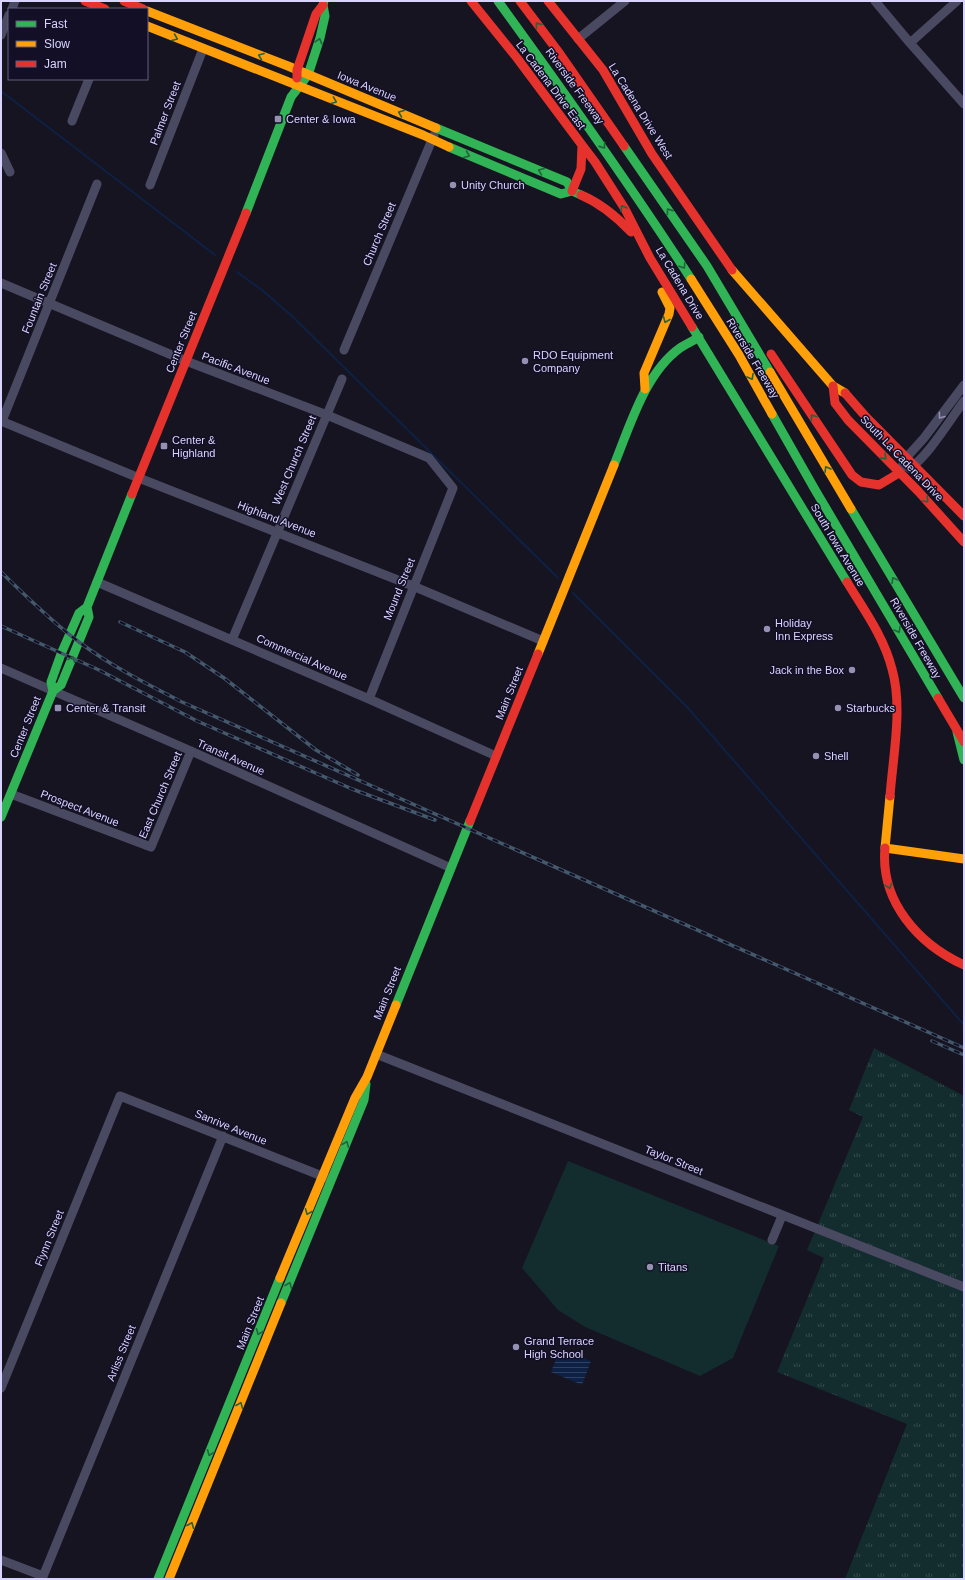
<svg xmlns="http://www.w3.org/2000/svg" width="965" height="1580" font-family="Arial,sans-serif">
<defs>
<pattern id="grass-tufts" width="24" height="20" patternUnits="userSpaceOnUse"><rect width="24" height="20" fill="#132c2d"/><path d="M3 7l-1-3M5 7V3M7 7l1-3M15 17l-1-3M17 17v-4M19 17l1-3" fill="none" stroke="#354a4c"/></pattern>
<pattern id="water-rules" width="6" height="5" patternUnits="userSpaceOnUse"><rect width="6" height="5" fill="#0d2144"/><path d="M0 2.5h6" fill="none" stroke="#304060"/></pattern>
</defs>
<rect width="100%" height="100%" fill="#161421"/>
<path fill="url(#grass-tufts)" d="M874,1048L964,1096V1579H845L907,1424L777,1372L824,1258L807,1250L863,1117L849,1110Z"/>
<path fill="#132c2d" d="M568,1161L779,1246L733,1358L700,1376L585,1327L558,1310L522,1268Z"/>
<path fill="url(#water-rules)" d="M560,1349L591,1361L582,1385L551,1372Z"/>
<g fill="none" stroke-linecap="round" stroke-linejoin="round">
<path stroke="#0d2144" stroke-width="2" d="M1,91L215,255
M237,272L262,290L292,316L558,578
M573,593L688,708L964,1025"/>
<path stroke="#4a4962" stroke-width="9" d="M875,1L910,43L964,104
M12,9L15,1
M1,35L9,15
M578,39L625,1
M910,43L957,1
M72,121L89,79
M1,153L10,172
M150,185L203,49
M1,283L186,361L327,415L429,458L453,488L369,699
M344,350L434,135
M1,421L139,478L413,586L543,641
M2,421L97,184
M909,468C925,461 952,417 964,401
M899,473L906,458L924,438L964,385
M97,582L369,699L496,756
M232,640L342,379
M1,668L191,751L451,868
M11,794L151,847L191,751
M376,1054L964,1287
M772,1240L782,1216
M1,1388L120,1096L327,1178
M1,1560L43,1576
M42,1579L223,1136"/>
<path stroke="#30b455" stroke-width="9" d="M498,1C564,92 630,184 691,279
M436,128L567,182L572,191L581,195
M624,146L707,266L770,372
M449,147L561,194L572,191
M246,213L291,97L308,75L320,38L325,16L323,5L324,1
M692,327L847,582
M772,414L814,488L938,698
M614,465C630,426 645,373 680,348C686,344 693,341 699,337
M851,509L964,698
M53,691L51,682L61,654L79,613L87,607L132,494
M957,732L964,760
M1,817L53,691L61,685L89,617L87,607
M396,1005L470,821
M281,1303L364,1100L366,1084
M158,1579L280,1278"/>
<path stroke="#ff9f0a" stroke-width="9" d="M147,11L288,66L436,128
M147,26L423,135L449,147
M732,270L833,386L845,393
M691,279L739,355L772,414
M770,372L851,509
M645,389L644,373L669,314L670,308L662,292
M538,654L614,465
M890,796L885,848L964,859
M280,1278L355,1098L367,1077L396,1005
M169,1579L281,1303"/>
<path stroke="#e5322d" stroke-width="9" d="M85,1L105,9
M124,1L143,9
M471,1L517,58L582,145L581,169L572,191
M520,1L560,54L624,146
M548,1L603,70L652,154L732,270
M297,78V70L316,14L323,5
M582,145L595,162L625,209L650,258L692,327
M581,195C600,203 617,217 631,232
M771,354L852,475L861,482L879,485L899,473
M833,386L835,403L848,420L918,491L964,542
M845,393L866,417L964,516
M132,494L246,213
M847,582C864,610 884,637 892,669C903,707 893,756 890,796
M938,698L964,742
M470,821L538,654
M885,848C880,901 918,944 964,965"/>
<g stroke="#43596b" stroke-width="3.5">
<path id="rail" d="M1,572C26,596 51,621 79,642C111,666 147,684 182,702L964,1048
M120,622L185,652L224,678L316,750L358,775
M1,626L99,670L197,721L352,789L435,820
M932,1041L964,1055"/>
</g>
<use href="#rail" stroke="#130f26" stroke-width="2" stroke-dasharray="6" stroke-linecap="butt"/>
</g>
<defs><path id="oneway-chevron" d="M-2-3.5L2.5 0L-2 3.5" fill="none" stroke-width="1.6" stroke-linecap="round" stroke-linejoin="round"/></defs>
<g stroke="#22623e">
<use href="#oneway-chevron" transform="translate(538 25) rotate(-128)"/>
<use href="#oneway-chevron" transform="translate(175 38) rotate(22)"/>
<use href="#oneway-chevron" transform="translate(319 41) rotate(-74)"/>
<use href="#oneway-chevron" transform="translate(261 56) rotate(-159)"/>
<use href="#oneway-chevron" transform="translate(334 101) rotate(21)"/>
<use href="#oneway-chevron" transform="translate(401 113) rotate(-158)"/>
<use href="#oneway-chevron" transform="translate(603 146) rotate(55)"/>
<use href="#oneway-chevron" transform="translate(467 155) rotate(22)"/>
<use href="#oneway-chevron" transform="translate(541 171) rotate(-158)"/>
<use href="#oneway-chevron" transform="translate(623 208) rotate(-120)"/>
<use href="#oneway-chevron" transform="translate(669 211) rotate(-125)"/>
<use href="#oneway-chevron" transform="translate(683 266) rotate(58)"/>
<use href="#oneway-chevron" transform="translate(666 320) rotate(112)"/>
<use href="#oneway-chevron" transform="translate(751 377) rotate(61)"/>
<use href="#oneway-chevron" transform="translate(813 417) rotate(-124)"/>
<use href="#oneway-chevron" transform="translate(884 457) rotate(46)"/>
<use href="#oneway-chevron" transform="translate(827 469) rotate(-121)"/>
<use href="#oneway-chevron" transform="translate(926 500) rotate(47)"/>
<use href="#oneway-chevron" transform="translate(894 580) rotate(-121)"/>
<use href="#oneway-chevron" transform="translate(898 630) rotate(60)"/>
<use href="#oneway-chevron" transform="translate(72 659) rotate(-68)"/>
<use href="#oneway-chevron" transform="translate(889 886) rotate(72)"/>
<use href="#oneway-chevron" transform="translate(346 1144) rotate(-68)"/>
<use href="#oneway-chevron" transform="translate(308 1212) rotate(112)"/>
<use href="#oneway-chevron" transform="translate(289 1285) rotate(-68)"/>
<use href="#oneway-chevron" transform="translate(259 1332) rotate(112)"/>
<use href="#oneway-chevron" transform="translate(240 1405) rotate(-68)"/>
<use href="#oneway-chevron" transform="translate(210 1453) rotate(112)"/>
<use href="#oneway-chevron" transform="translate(191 1525) rotate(-68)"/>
</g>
<use stroke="#928eb0" href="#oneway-chevron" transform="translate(941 416) rotate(127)"/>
<g fill="#9591b1" stroke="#130f26" stroke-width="1.5">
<rect x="274" y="115" width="8" height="8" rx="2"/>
<circle cx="453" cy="185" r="4"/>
<circle cx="525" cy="361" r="4"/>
<rect x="160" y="442" width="8" height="8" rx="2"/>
<circle cx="767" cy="629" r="4"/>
<circle cx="852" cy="670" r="4"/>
<rect x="54" y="704" width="8" height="8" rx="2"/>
<circle cx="838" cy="708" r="4"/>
<circle cx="816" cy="756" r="4"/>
<circle cx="650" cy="1267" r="4"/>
<circle cx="516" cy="1347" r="4"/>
</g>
<g text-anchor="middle" stroke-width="3" stroke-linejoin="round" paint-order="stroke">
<g font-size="11" fill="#d9d4ff" stroke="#130f26">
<text transform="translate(551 85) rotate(53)" y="4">La Cadena Drive East</text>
<text transform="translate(367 86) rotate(22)" y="4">Iowa Avenue</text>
<text transform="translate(575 86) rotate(54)" y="4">Riverside Freeway</text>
<text transform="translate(641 111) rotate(58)" y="4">La Cadena Drive West</text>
<text transform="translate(165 113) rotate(-69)" y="4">Palmer Street</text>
<text transform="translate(379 234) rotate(-67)" y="4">Church Street</text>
<text transform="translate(680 283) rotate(59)" y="4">La Cadena Drive</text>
<text transform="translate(39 298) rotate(-68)" y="4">Fountain Street</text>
<text transform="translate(181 342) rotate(-68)" y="4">Center Street</text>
<text transform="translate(753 358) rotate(59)" y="4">Riverside Freeway</text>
<text transform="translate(236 368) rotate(21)" y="4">Pacific Avenue</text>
<text transform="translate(902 458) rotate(46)" y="4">South La Cadena Drive</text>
<text transform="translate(294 460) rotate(-67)" y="4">West Church Street</text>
<text transform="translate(277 519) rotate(21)" y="4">Highland Avenue</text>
<text transform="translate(838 545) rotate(59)" y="4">South Iowa Avenue</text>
<text transform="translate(399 589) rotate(-68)" y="4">Mound Street</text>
<text transform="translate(916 638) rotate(60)" y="4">Riverside Freeway</text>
<text transform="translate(302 657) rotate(24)" y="4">Commercial Avenue</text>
<text transform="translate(509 693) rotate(-68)" y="4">Main Street</text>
<text transform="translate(25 727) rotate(-68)" y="4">Center Street</text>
<text transform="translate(231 757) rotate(24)" y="4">Transit Avenue</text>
<text transform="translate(160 795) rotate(-67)" y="4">East Church Street</text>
<text transform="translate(80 808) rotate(21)" y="4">Prospect Avenue</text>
<text transform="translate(387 993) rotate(-68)" y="4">Main Street</text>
<text transform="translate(231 1127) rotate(22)" y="4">Sanrive Avenue</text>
<text transform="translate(674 1160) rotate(22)" y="4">Taylor Street</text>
<text transform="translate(49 1238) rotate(-68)" y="4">Flynn Street</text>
<text transform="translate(250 1323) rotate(-68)" y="4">Main Street</text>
<text transform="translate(121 1353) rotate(-68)" y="4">Arliss Street</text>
</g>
<g font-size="11" fill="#d9d4ff" stroke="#130f26" text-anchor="start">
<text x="286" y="123">Center &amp; Iowa</text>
<text x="461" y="189">Unity Church</text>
<text x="533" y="359">RDO Equipment<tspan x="533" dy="13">Company</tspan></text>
<text x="172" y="444">Center &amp;<tspan x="172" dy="13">Highland</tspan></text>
<text x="775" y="627">Holiday<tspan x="775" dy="13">Inn Express</tspan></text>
<text x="844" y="674" text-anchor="end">Jack in the Box</text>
<text x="66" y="712">Center &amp; Transit</text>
<text x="846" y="712">Starbucks</text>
<text x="824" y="760">Shell</text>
<text x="658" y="1271">Titans</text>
<text x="524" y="1345">Grand Terrace<tspan x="524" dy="13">High School</tspan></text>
</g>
</g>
<rect width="965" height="1580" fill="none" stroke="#d9d4ff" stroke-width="4"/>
<rect x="8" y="8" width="140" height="72" fill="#130f26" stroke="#625e7d"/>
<rect x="16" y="21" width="20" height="6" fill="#30b455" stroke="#625e7d"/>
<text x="44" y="28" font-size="12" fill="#d9d4ff">Fast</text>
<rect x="16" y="41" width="20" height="6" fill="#ff9f0a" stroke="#625e7d"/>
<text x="44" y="48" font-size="12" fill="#d9d4ff">Slow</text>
<rect x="16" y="61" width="20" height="6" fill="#e5322d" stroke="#625e7d"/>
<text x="44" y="68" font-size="12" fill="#d9d4ff">Jam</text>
</svg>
